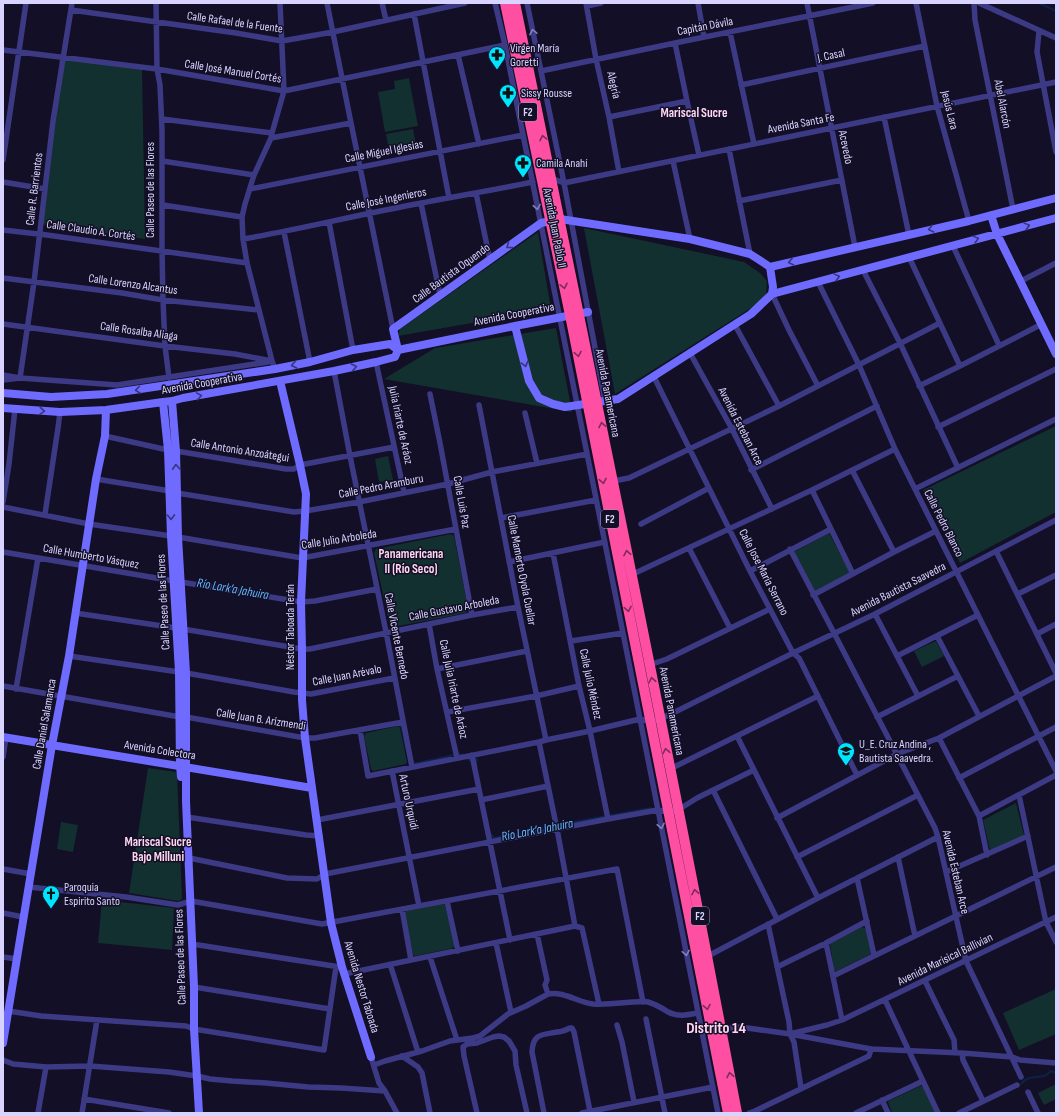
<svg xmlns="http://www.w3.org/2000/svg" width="1059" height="1116" font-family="'Sofia Sans Condensed',sans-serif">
<rect width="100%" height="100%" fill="#130f26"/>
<path fill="#12302f" d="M60,57L142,67L145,239L39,224L54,120Z
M409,78L418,126L385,132L378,92L395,89L394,81Z
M413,129L416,145L389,150L386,134Z
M584,228L744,262L760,273L767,281L766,295L751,308L615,394Z
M538,232L551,309L398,336L400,329Z
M556,328L572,412L384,379L435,348Z
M1056,426V512L960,563L923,490Z
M388,456L393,480L379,482L375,459Z
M829,533L850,573L815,592L794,552Z
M451,534L454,536L468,609L466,613L393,627L390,626L374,553L376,549Z
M936,641L944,656L922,667L914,651Z
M398,726L400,728L407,762L406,764L373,771L371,769L364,736L366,733Z
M148,768L176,772L177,774L182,898L181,900L178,901L129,893Z
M1016,803L1024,835L990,850L983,820Z
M61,822L78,825L73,852L57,849Z
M102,900L174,908L172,950L98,943Z
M444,904L445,905L455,946L453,948L415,956L413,955L404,914L406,911Z
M862,927L866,928L871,954L836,971H835L834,970L830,944Z
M1056,989V1034L1019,1050L1003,1013Z
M1056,1084V1099L1044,1105L1038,1093Z
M920,1086H922L924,1088L936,1113H892L888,1102L889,1101Z"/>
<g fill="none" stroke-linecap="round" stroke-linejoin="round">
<path stroke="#0c2248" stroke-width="2" d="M1039,3L1056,11
M229,587L252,591
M399,725L402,728L406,749
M466,758L469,760L477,759L476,765
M413,764L459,754L463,755
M490,833L494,838L552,826L651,808
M1021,1084C1029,1074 1038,1079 1046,1075C1048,1074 1049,1073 1051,1071L1056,1073"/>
<path stroke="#3d3a85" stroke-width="5.5" d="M156,3L157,69L160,85L162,131V251L163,300L165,346L169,378
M327,3L351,123L393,329
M382,3L386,20
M495,3L505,45L623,633L718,1113
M527,3L564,183L605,401
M586,3L596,59L609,117L619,172
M698,3L704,37
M807,3L855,247
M916,3L937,106L969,221
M974,3L975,20L1013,209
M979,3L1056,38
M587,6L601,3
M71,10L236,33L282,41L333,32L465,3
M414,14L449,198
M1039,31L1037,52L1056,152
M730,32L754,144
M675,43L687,101L699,155
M3,50L157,69L284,91L505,45
M458,55L479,144
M541,71L675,43L873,3
M741,85L925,46
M609,117L687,101
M884,117L909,235
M162,119L272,133
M271,138L351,123
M729,149L750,254
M3,160L26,3
M162,161L254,175
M673,161L690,239
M551,178L564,183L1056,82
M3,182L45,189
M250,189L523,135
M476,193L490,260
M739,201L842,180
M421,203L440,295
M163,205L242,217
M329,222L353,350
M3,230L47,235L247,263
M284,232L310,362
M243,239C296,230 348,217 401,207C445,198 489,191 533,182
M953,246L999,345
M909,257L960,366
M863,270L900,343L958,468
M3,278L122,293L163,300L259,310
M1021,281L1056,263
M818,282L859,365L895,449L1056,771
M772,294L789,330L818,386
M3,324L165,346L235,354L272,361
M735,325L779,406
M690,353L732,429L772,509
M376,362L404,492
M275,369L272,361L247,263L243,239L242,217L245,204L254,175L271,138L272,133L284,91L280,3
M334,371L350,456L386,632L412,767
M3,375L20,378L117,385L268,362
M654,377L750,571L793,653L799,658L857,775
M3,380L20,378L34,282L53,121L72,3
M919,386L960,366L1042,324
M430,394L440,443L472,615
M479,405L518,607L546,740
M525,413L537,463
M938,427L1056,369
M105,436L168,450
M176,451L286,469H294L300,465L394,447
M751,470L877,406
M852,470L894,552
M96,479L170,491
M613,481L629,478L779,406L940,323
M915,489L1056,419
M812,490L853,574
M177,493L294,512L305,511L359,502L448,484L492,472L587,454
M3,502L9,464L15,409
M3,507L89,524L171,536
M45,514L58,428L60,412
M501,518L596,500
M641,524L709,488
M178,537L302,558L456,529
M689,548L730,628
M790,549L834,633L935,828L938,837L966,961L1021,1077
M996,551L1056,673
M3,552L174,581
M553,553L579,686L590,731L608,819
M509,562L605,542
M750,571L831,529
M631,575L812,490L895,449
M181,582L301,602L315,601L377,589
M1018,594L1056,575
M813,595L894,552L936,531
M75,613L176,628
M875,614L918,696
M429,624L437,669L457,758
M183,629L302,649H310L472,615L518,607
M1037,634L1056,624
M937,636L979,716
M571,641L623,633
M69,656L179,672
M897,656L978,615
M649,665L667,659L770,609
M437,669L527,651
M186,673L294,692L311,694L394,678
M3,686L180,717
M16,689L38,558
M448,712L536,696L579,686
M186,717L305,738H315L403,722
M877,717L958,676
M360,730L368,776L539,742L546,740L590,731L640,719L651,722L660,719L679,710L793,653L875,614L1056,520
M737,736L818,898
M939,738L979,816L987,855
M539,742L557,829L575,926
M472,755L510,940
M3,757L6,737
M670,769L818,696
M392,771L419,906
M959,778L1056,727
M713,790L777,919
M1019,795L1046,922L1056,942
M481,800L548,786
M979,816L1056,775
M187,817L306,835L320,836
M777,818L897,754L939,738L1056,676
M317,820L479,789
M797,857L918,795
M898,857L915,936
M189,858L287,878L317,879L325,874L608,819L658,810L669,812L678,810L697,798L754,770
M3,869L31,874
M946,872L1028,836
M857,878L874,955
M29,887L126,897L178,905L191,901L322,924L617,869L643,1002
M447,901L458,951
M402,909L411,960
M3,913L23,917
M768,924L789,1022L790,1034L794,1042L801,1088
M537,934L547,980L545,985L548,994
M496,943L511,1012
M826,943L842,1020
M192,944L340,967
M708,956L818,898L938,837
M3,957L17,959
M430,957L457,1040
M390,964L418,1052
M777,967L826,943L867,921
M344,974L575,926L582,928L599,1004
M833,976L1056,867
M925,981L954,1040L955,1053
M194,987L330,1009
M885,1000L938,1113
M8,1011L41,1016L186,1026L194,1029L324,1050L336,967
M646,1019L665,1113
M617,1025L622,1042L634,1102
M721,1029L740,1027L790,1034L871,1049L962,1053L1012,1057L1020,1060L1056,1063
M794,1033L827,1025L842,1020L1056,917
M962,1053L963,1060L983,1101
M402,1056L418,1067L422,1073L430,1113
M371,1057L379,1083L385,1091L397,1113
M3,1060L13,1064L46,1067L90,1066L169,1072L197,1076L210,1079L232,1081L266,1083L308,1087L341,1088L385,1091
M374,1065L385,1061L422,1051L450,1041L473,1038L480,1036L508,1014L526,1006L548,994C564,991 577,1002 593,1004C606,1005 620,1003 633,1002C638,1002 643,1001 648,1002C655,1004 662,1008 668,1012C678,1017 687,1015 698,1013
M1028,1092L1038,1113
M84,1099L169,1113
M882,1100L888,1113
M38,1113L46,1067
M82,1113L97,1020
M477,1113L464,1056L463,1047L467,1044L477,1043L493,1037L499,1036L504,1037L509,1041L515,1051L516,1065L527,1113
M544,1113L532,1052C533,1033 542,1035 557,1032C562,1032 566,1030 570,1028H572L574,1032L590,1111
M582,1113L713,1087
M749,1113L755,1111L869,1056L871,1049
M856,1113L923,1081
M959,1113L1017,1085"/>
<path stroke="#6f6bff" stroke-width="8" d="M991,215L997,234L1056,354
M770,267L969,221L1056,198
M515,326L529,381L539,398L553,404L565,407L618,399L751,314L772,294L1056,218
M398,350L393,329L541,223L560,219L690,239L750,254L764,263L770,267L773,287L772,294
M398,350L515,326L588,312
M280,381L300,465L306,494L301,602L302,649V700L305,738L331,923L342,967L371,1057
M3,393L51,397L107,394L275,369L310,362L353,350L390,344L398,350
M172,401L176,451L178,537L186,673V801L194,987V1029L199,1113
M163,402L168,450L171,536L179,672L180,766L181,777
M3,408L60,412L106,410L163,402L172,401L183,398L334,371L376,362L395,357L398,350
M3,737L312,788
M3,1043L52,745L69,656L96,479L105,436L106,410"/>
<path stroke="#ff4fa3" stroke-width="10" d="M505,3L570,315L728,1113
M515,3C591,373 667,742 737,1113"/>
</g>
<defs><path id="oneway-chevron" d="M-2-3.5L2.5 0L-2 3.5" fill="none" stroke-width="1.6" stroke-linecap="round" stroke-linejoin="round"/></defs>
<g stroke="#837fbc">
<use href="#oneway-chevron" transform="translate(533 32) rotate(-102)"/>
<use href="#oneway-chevron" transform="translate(537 207) rotate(79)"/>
<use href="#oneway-chevron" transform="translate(661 826) rotate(79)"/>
<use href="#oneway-chevron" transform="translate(686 953) rotate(79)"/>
</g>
<g stroke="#7d2c5e">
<use href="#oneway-chevron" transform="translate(543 138) rotate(-102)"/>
<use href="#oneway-chevron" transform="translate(564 286) rotate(78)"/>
<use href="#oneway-chevron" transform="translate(578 354) rotate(79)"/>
<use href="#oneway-chevron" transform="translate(602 425) rotate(-101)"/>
<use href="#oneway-chevron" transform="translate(603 481) rotate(79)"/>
<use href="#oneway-chevron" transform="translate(627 553) rotate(-101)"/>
<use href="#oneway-chevron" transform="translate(628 609) rotate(79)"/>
<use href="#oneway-chevron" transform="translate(652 680) rotate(-101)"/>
<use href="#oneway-chevron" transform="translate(666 751) rotate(-101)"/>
<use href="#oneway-chevron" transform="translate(695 892) rotate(-101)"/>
<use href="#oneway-chevron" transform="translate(707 1007) rotate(79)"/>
<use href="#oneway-chevron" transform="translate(730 1075) rotate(-101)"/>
</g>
<g stroke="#38347d">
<use href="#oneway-chevron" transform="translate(1027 226) rotate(-15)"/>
<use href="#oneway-chevron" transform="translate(931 229) rotate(167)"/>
<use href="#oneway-chevron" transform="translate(976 239) rotate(-15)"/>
<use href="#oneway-chevron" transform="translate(509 246) rotate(144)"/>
<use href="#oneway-chevron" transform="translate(791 262) rotate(167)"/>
<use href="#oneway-chevron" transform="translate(837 277) rotate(-15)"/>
<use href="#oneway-chevron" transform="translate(525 364) rotate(75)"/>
<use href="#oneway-chevron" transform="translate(294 365) rotate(169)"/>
<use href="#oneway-chevron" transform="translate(354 367) rotate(-11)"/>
<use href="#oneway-chevron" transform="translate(138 390) rotate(172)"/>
<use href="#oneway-chevron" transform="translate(199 396) rotate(-10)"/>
<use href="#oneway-chevron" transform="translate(42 411) rotate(4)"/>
<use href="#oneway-chevron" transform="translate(176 467) rotate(-93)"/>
<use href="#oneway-chevron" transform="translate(171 517) rotate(89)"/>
</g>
<defs>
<g id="pharmacy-pin" transform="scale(0.9)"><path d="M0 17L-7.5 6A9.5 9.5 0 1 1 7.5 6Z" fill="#00e5ff" stroke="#130f26"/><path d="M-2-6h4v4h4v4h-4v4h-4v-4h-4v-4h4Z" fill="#111"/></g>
<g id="school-pin" transform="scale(0.9)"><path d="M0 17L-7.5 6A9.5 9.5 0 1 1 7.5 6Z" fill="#00e5ff" stroke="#130f26"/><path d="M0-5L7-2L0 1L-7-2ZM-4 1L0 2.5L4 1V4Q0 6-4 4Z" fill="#111"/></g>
<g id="church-pin" transform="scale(0.9)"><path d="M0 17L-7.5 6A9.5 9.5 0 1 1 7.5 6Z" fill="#00e5ff" stroke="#130f26"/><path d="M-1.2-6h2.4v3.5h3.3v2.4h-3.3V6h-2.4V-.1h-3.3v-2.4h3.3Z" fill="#111"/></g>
</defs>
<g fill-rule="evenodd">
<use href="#pharmacy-pin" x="497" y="55"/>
<use href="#pharmacy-pin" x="508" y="93"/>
<use href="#pharmacy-pin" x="523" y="163"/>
<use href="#school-pin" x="846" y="751"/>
<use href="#church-pin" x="51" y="894"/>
</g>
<g text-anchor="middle" stroke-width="3" stroke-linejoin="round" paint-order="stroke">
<g fill="#130f26" stroke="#9e99be" stroke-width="1">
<rect x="519" y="103" width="18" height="18" rx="3"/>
<rect x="601" y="510" width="18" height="18" rx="3"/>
<rect x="691" y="907" width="18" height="18" rx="3"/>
</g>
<g font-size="11" font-weight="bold" fill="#d9d4ff">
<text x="528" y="116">F2</text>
<text x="610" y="523">F2</text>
<text x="700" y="920">F2</text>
</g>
<g font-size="12" fill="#d9d4ff" stroke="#130f26">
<text transform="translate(235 22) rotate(8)" y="4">Calle Rafael de la Fuente</text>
<text transform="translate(705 26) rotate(-11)" y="4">Capitán Dávila</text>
<text transform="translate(831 55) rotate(-12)" y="4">J. Casal</text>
<text transform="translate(233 71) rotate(9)" y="4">Calle José Manuel Cortés</text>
<text transform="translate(614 85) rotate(77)" y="4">Alegría</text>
<text transform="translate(1003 104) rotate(79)" y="4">Abel Alarcón</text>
<text transform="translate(950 110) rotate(76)" y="4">Jesús Lara</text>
<text transform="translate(801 123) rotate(-11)" y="4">Avenida Santa Fe</text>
<text transform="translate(846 147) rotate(78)" y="4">Acevedo</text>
<text transform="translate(384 151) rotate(-11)" y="4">Calle Miguel Iglesias</text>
<text transform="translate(34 189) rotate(-83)" y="4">Calle R. Barrientos</text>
<text transform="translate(150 190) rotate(-90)" y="4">Calle Paseo de las Flores</text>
<text transform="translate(386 199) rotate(-11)" y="4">Calle José Ingenieros</text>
<text transform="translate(555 228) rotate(79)" y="4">Avenida Juan Pablo II</text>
<text transform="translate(91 230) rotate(8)" y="4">Calle Claudio A. Cortés</text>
<text transform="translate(451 273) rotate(-36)" y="4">Calle Bautista Oquendo</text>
<text transform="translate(133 284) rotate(8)" y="4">Calle Lorenzo Alcantus</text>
<text transform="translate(514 314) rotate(-11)" y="4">Avenida Cooperativa</text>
<text transform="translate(139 331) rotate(8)" y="4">Calle Rosalba Aliaga</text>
<text transform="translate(202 383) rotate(-10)" y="4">Avenida Cooperativa</text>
<text transform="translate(608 393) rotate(79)" y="4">Avenida Panamericana</text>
<text transform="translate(401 425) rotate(78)" y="4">Julia Iriarte de Aráoz</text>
<text transform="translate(741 426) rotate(63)" y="4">Avenida Esteban Arce</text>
<text transform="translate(240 450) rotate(9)" y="4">Calle Antonio Anzoátegui</text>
<text transform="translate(381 486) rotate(-11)" y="4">Calle Pedro Aramburu</text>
<text transform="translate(462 502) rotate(80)" y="4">Calle Luis Paz</text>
<text transform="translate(944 523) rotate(63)" y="4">Calle Pedro Blanco</text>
<text transform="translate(339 539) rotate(-9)" y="4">Calle Julio Arboleda</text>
<text transform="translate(91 556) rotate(10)" y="4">Calle Humberto Vásquez</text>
<text transform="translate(522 570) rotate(79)" y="4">Calle Mamerto Oyola Cuellar</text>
<text transform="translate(764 572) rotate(63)" y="4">Calle Jose Maria Serrano</text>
<text transform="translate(898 589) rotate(-27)" y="4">Avenida Bautista Saavedra</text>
<text transform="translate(163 602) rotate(-93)" y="4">Calle Paseo de las Flores</text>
<text transform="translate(454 608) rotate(-11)" y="4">Calle Gustavo Arboleda</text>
<text transform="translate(290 627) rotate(-90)" y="4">Néstor Taboada Terán</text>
<text transform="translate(397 636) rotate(79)" y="4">Calle Vicente Bernedo</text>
<text transform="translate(347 675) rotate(-11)" y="4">Calle Juan Arévalo</text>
<text transform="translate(591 684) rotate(78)" y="4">Calle Julio Méndez</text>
<text transform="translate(454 689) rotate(78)" y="4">Calle Julia Iriarte de Aráoz</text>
<text transform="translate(672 711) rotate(79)" y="4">Avenida Panamericana</text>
<text transform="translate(261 719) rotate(9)" y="4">Calle Juan B. Arizmendi</text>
<text transform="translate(44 724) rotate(-80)" y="4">Calle Daniel Salamanca</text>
<text transform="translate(160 750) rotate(9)" y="4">Avenida Colectora</text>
<text transform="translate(409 802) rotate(78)" y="4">Arturo Urquidi</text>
<text transform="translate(956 872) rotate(77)" y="4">Avenida Esteban Arce</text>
<text transform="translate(180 957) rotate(-92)" y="4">Calle Paseo de las Flores</text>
<text transform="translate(945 959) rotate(-26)" y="4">Avenida Marisical Ballivian</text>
<text transform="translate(362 987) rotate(73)" y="4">Avenida Nestor Taboada</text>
</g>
<g font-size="12" fill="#d9d4ff" stroke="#130f26" text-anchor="start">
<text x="510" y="52">Virgen María<tspan x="510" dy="14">Goretti</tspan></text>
<text x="521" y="97">Sissy Rousse</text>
<text x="536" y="167">Camila Anahí</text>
<text x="859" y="748">U_E. Cruz Andina ,<tspan x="859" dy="14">Bautista Saavedra.</tspan></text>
<text x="64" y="891">Paroquia<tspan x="64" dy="14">Espirito Santo</tspan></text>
</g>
<g font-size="13" font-weight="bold" fill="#ffd6f0" stroke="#130f26">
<text x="694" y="117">Mariscal Sucre</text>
<text x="411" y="558">Panamericana<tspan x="411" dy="15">II (Río Seco)</tspan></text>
<text x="158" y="846">Mariscal Sucre<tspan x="158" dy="15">Bajo Milluni</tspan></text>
</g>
<g font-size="13" font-style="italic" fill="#62b6ff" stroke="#130f26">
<text transform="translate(233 588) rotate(10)" y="5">Río Lark’a Jahuira</text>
<text transform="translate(537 829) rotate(-11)" y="5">Río Lark’a Jahuira</text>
</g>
<g font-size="16" font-weight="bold" fill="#ffd6f0" stroke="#130f26">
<text x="716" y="1033">Distrito 14</text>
</g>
</g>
<rect width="1059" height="1116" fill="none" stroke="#d9d4ff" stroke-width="8"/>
</svg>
